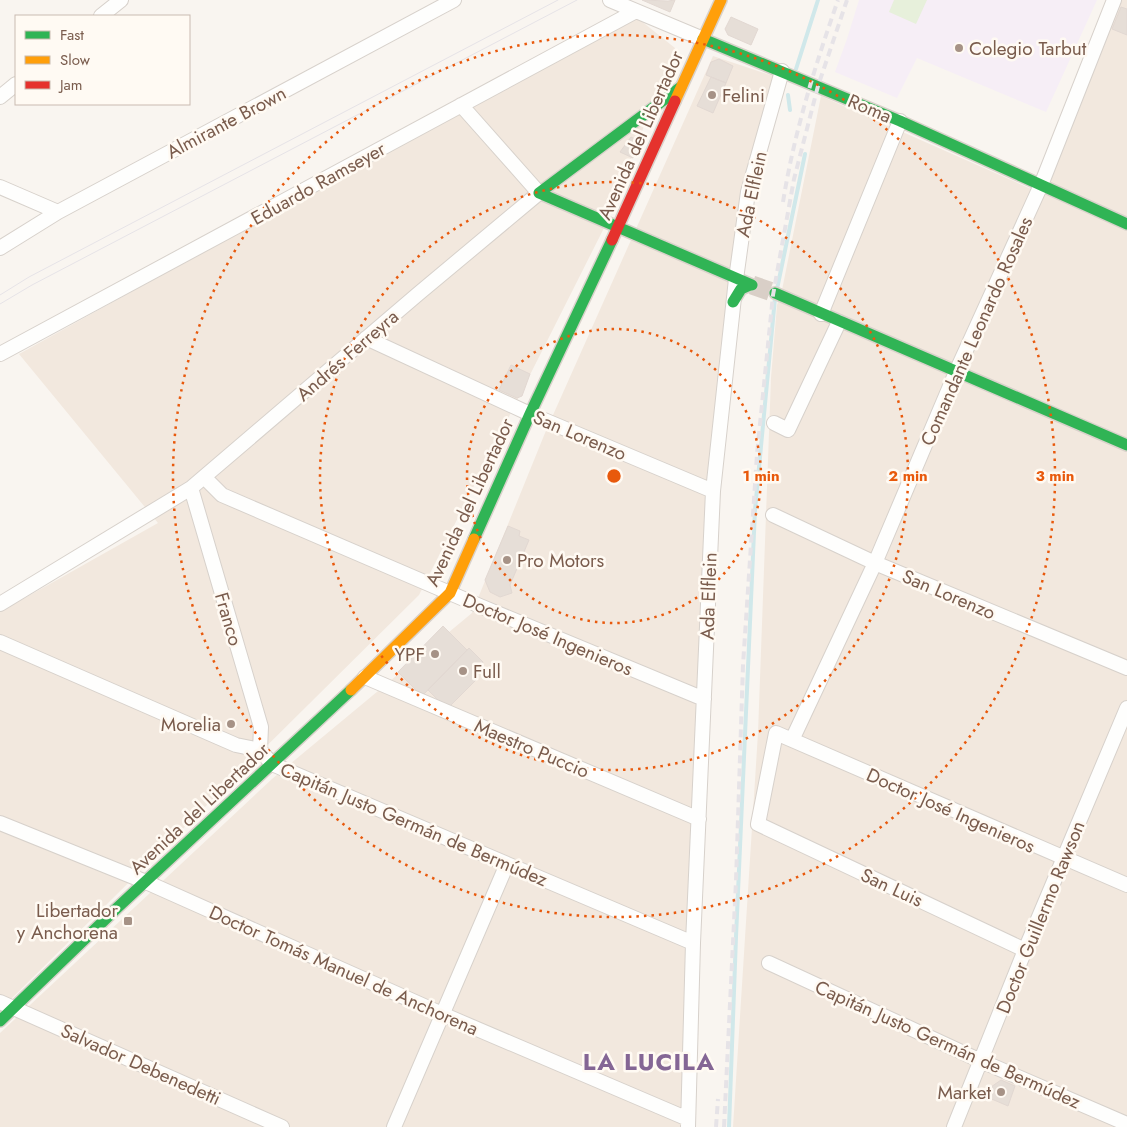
<svg xmlns="http://www.w3.org/2000/svg" width="1127" height="1127" font-family="Jost,sans-serif">
<rect width="100%" height="100%" fill="#f9f5f0"/>
<path fill="#f2e8de" d="M1122,0H1127V1127H733L758,733L771,378L777,305L782,290L821,96L1045,195Z
M635,16L675,48L603,230L419,595L0,1010V612L158,523L19,354L471,104Z
M713,56L776,77L744,190L707,479L682,1127H0V1033L272,779L472,613L545,433Z"/>
<path fill="#f6eef6" d="M859,0H1097L1046,112L917,58L897,98L835,72L847,39Z"/>
<path fill="#e7f0db" d="M894,0H927L916,24L889,12Z"/>
<g fill="none" stroke-linecap="round" stroke-linejoin="round">
<path stroke="#d0e8ea" stroke-width="4" d="M796,69L818,0
M788,95L790,110
M777,289L805,154
M729,1127L736,937L755,510L775,298"/>
</g>
<path fill="#e6ded7" stroke="#e2d8d2" d="M642,0L668,1L675,0L670,12Z
M1121,7L1127,9V35L1112,29Z
M731,17L758,29L751,45L728,35L725,29Z
M719,59L733,66L726,83L706,75L711,62Z
M711,77L726,83L713,113L697,106Z
M631,137L640,142L633,158L620,152Z
M511,365L530,374L522,396L517,398L499,390Z
M508,526L520,531L519,536L529,540L510,585L512,593L500,597L490,592L485,580Z
M443,626L467,650L422,696L398,672Z
M469,648L483,662L476,680L447,709L428,690Z
M1001,1080L1015,1086L1008,1106L987,1097L991,1087Z"/>
<g fill="none" stroke-linecap="round" stroke-linejoin="round">
<path stroke="#d9cfc7" stroke-width="19" stroke-dasharray="19 9" stroke-linecap="butt" d="M752,285L775,293"/>
<g stroke="#d7d1cb" stroke-width="16">
<path id="street" d="M610,0L703,39
M101,16L121,0
M0,97L16,84
M0,187L58,212
M0,248L58,212L454,0
M821,314L900,121
M366,338L530,414L713,491
M0,354L636,11
M774,423L788,430L839,322
M204,477L222,495L480,606L704,699
M191,488L261,727L260,750
M773,515L875,563L1127,668
M0,604L191,488L418,294L539,193L461,105
M0,642L236,745L260,750L272,764L693,943
M365,677L699,819
M792,740L875,563L956,372L1041,185L1114,0
M0,823L146,882L442,1014L688,1119
M1025,950L758,824L776,733L1127,885
M769,963L981,1061L1127,1124
M0,1002L282,1127
M394,1127L507,864
M688,1127L693,943L713,491L736,279L748,192L782,71
M954,1127L1025,950L1127,708"/>
</g>
<g stroke="#d9d2cb" stroke-width="14">
<path id="fast" d="M703,39L900,121L1127,224
M539,193L752,285
M539,193L681,87
M775,293L1127,445
M733,302L741,289L750,285
M474,539L530,414L612,240
M0,1021L117,908L351,690"/>
</g>
<g stroke="#d9d2cb" stroke-width="14">
<path id="slow" d="M675,101L721,0
M351,690L450,593L474,539"/>
</g>
<g stroke="#d9d2cb" stroke-width="14">
<path id="jam" d="M612,240L675,101"/>
</g>
<use href="#street" stroke="#fefefd" stroke-width="14"/>
<use href="#fast" stroke="#30b455" stroke-width="11"/>
<use href="#slow" stroke="#ff9f0a" stroke-width="11"/>
<use href="#jam" stroke="#e5322d" stroke-width="11"/>
<path stroke="#e6e3e7" stroke-width="1" d="M0,295L29,277L558,0
M0,304L32,285L577,0"/>
<path stroke="#e6e3e7" stroke-width="4" stroke-dasharray="8 5" stroke-linecap="butt" d="M783,202C794,133 815,66 838,0
M716,1127L718,1099
M724,1127L736,881L743,665L757,454L773,295L794,179L818,86L847,0"/>
</g>
<g fill="none" stroke="#e8590c" stroke-width="2.5" stroke-dasharray="2.5 5">
<circle cx="614" cy="476" r="147"/>
<circle cx="614" cy="476" r="294"/>
<circle cx="614" cy="476" r="441"/>
</g>
<g fill="#a69286" stroke="#fffaf3" stroke-width="2">
<circle cx="959" cy="48" r="5"/>
<circle cx="712" cy="95" r="5"/>
<circle cx="507" cy="560" r="5"/>
<circle cx="435" cy="654" r="5"/>
<circle cx="463" cy="671" r="5"/>
<circle cx="231" cy="724" r="5"/>
<rect x="123" y="916" width="10" height="10" rx="2.5"/>
<circle cx="1001" cy="1092" r="5"/>
</g>
<g text-anchor="middle" stroke-width="5" stroke-linejoin="round" paint-order="stroke">
<g font-size="19" fill="#7a5c4d" stroke="#fffaf3" text-anchor="start">
<text x="969" y="55">Colegio Tarbut</text>
<text x="722" y="102">Felini</text>
<text x="517" y="567">Pro Motors</text>
<text x="425" y="661" text-anchor="end">YPF</text>
<text x="473" y="678">Full</text>
<text x="221" y="731" text-anchor="end">Morelia</text>
<text x="118" y="917" text-anchor="end">Libertador<tspan x="118" dy="22">y Anchorena</tspan></text>
<text x="991" y="1099" text-anchor="end">Market</text>
</g>
<g font-size="19" fill="#7a5c4d" stroke="#fffaf3">
<text transform="translate(870 108) rotate(23)" y="7">Roma</text>
<text transform="translate(226 122) rotate(-28)" y="7">Almirante Brown</text>
<text transform="translate(640 135) rotate(-66)" y="7">Avenida del Libertador</text>
<text transform="translate(318 183) rotate(-29)" y="7">Eduardo Ramseyer</text>
<text transform="translate(751 194) rotate(-78)" y="7">Ada Elflein</text>
<text transform="translate(976 331) rotate(-66)" y="7">Comandante Leonardo Rosales</text>
<text transform="translate(347 355) rotate(-41)" y="7">Andrés Ferreyra</text>
<text transform="translate(580 435) rotate(23)" y="7">San Lorenzo</text>
<text transform="translate(469 502) rotate(-65)" y="7">Avenida del Libertador</text>
<text transform="translate(949 594) rotate(23)" y="7">San Lorenzo</text>
<text transform="translate(708 596) rotate(-88)" y="7">Ada Elflein</text>
<text transform="translate(229 619) rotate(74)" y="7">Franco</text>
<text transform="translate(548 634) rotate(23)" y="7">Doctor José Ingenieros</text>
<text transform="translate(532 748) rotate(23)" y="7">Maestro Puccio</text>
<text transform="translate(199 808) rotate(-43)" y="7">Avenida del Libertador</text>
<text transform="translate(951 810) rotate(24)" y="7">Doctor José Ingenieros</text>
<text transform="translate(414 824) rotate(23)" y="7">Capitán Justo Germán de Bermúdez</text>
<text transform="translate(892 887) rotate(25)" y="7">San Luis</text>
<text transform="translate(1040 917) rotate(-68)" y="7">Doctor Guillermo Rawson</text>
<text transform="translate(344 970) rotate(24)" y="7">Doctor Tomás Manuel de Anchorena</text>
<text transform="translate(948 1044) rotate(24)" y="7">Capitán Justo Germán de Bermúdez</text>
<text transform="translate(141 1064) rotate(24)" y="7">Salvador Debenedetti</text>
</g>
<g font-size="24" font-weight="bold" letter-spacing="1" fill="#846695" stroke="#fffaf3">
<text x="649" y="1070">LA LUCILA</text>
</g>
</g>
<circle cx="614" cy="476" r="8" fill="#e8590c" stroke="#fffaf3" stroke-width="2.5"/>
<g font-size="15" text-anchor="middle" font-weight="bold" fill="#e8590c" stroke="#fffaf3" stroke-width="5" stroke-linejoin="round" paint-order="stroke">
<text x="761" y="481">1 min</text>
<text x="908" y="481">2 min</text>
<text x="1055" y="481">3 min</text>
</g>
<rect x="15" y="15" width="175" height="90" fill="#fffaf3" stroke="#cabbb1"/>
<rect x="25" y="31" width="25" height="8" fill="#30b455" stroke="#cabbb1"/>
<text x="60" y="40" font-size="15" fill="#7a5c4d">Fast</text>
<rect x="25" y="56" width="25" height="8" fill="#ff9f0a" stroke="#cabbb1"/>
<text x="60" y="65" font-size="15" fill="#7a5c4d">Slow</text>
<rect x="25" y="81" width="25" height="8" fill="#e5322d" stroke="#cabbb1"/>
<text x="60" y="90" font-size="15" fill="#7a5c4d">Jam</text>
</svg>
